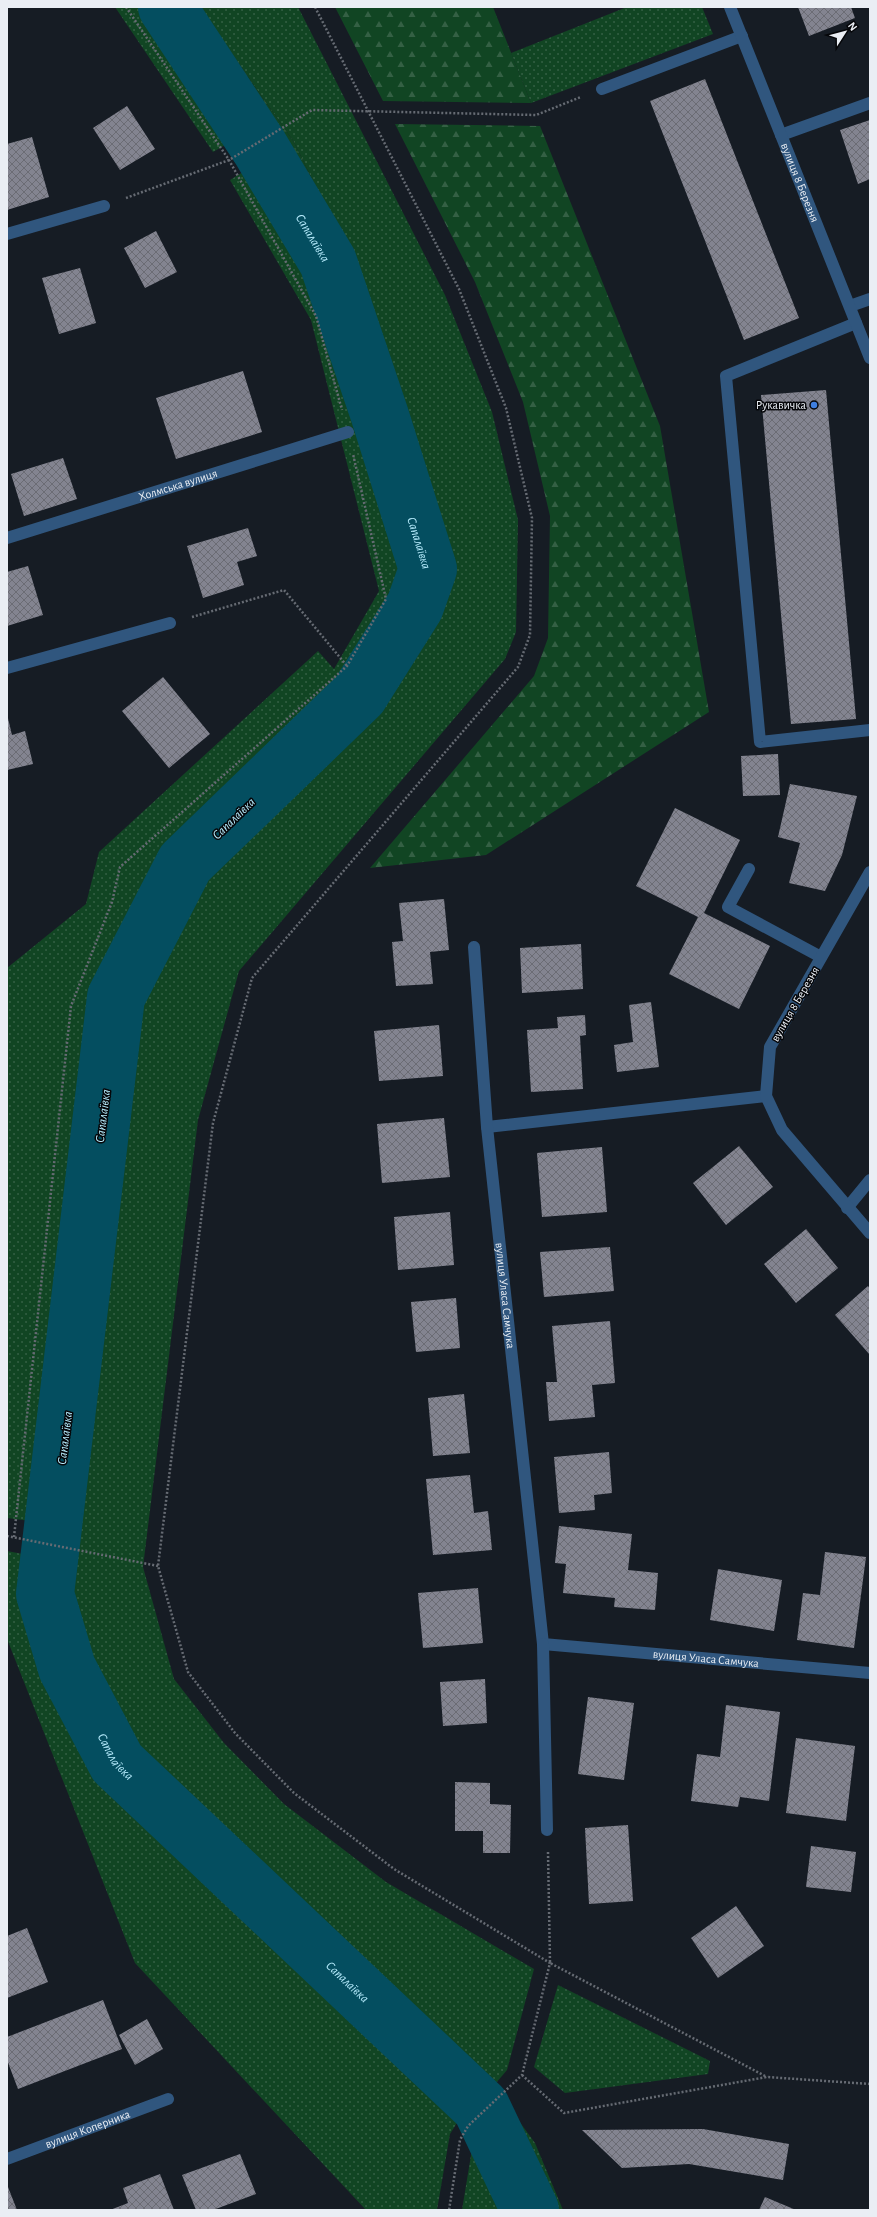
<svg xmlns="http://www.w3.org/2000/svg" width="877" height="2217" font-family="'Alegreya Sans',sans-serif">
<defs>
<pattern id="grass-dots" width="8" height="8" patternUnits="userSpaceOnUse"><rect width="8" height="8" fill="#114523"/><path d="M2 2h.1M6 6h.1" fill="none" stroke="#346044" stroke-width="1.8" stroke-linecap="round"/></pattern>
<pattern id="forest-firs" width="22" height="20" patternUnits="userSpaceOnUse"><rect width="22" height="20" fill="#114523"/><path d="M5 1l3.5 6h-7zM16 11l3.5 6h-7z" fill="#346044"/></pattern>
<pattern id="wetland-marsh" width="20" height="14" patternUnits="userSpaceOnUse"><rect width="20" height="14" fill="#114523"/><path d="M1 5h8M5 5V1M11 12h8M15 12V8" fill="none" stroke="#346044"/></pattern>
<pattern id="building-cross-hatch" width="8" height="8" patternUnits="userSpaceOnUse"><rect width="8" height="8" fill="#838490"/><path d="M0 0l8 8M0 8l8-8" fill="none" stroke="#6b6c74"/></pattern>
</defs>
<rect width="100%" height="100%" fill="#161c24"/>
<path fill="url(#grass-dots)" d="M115,7H144L234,140L213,152Z
M199,7H298L445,295L492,412L518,520L516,632L505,659L239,971L198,1120L143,1567L174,1679L224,1743L284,1804L386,1882L534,1969L507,2070L491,2089L134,1749L89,1655L70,1589L72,1550L134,1002L198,876L372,713L443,571L406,420L352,261L294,142Z
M627,7H702L713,34L531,103L511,53Z
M251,167L328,313L360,430L405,570L401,598L348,685L168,847L97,990L31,1521L7,1518V968L86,904L99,852L318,651L334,669L379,591L311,320L230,180Z
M7,1551L28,1555L24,1597L97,1782L460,2118L450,2134L437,2210H366L135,1963L7,1639Z
M558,1985L710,2061L708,2074L565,2093L534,2067Z
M508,2106L535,2143L563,2210H553Z
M474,2137L506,2210H462Z"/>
<path fill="url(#forest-firs)" d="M335,7H493L531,103L383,101Z
M395,124L540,126L660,426L709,712L486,855L370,868L534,676L548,638L550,516L523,402L475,282Z"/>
<path fill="url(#wetland-marsh)" d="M144,7H199L294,142L352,261L406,420L443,571L430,619L372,713L198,876L134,1002L72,1550L70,1589L89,1655L134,1749L508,2106L553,2210H506L468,2126L97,1782L46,1679L24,1597L97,990L168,847L348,685L401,598L405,570L360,430L328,313L251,167Z"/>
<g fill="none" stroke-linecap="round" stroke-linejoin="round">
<path stroke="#044e60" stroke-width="58" id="s1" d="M167,7L260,148L328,262L380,416L428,569L415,606L359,695L185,863L116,997L45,1594L67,1668L117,1763L481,2107L530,2210"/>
</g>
<path fill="url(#building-cross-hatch)" d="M798,7H851L855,18L809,36Z
M705,79L799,318L744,340L650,101Z
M127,106L155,149L120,170L93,128Z
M870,120V179L858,184L840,130Z
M32,137L49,197L7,210V144Z
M156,231L177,272L145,288L124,248Z
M80,268L96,323L59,334L42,278Z
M243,371L262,432L176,459L156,398Z
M826,390L856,719L791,724L761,395Z
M63,458L77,499L24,516L11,474Z
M248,528L257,556L237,562L244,585L203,598L187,546Z
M28,566L43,615L7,626V572Z
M163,677L210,734L169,768L122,711Z
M7,714L12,735L25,731L33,764L7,770Z
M778,754L780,795L743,796L741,756Z
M790,784L857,796L842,855L825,891L789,883L800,843L778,837Z
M675,808L740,840L704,913L770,946L739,1009L669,974L698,917L636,886Z
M444,899L449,950L430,952L433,984L396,986L392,942L403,941L399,903Z
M581,944L583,989L522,993L520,948Z
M651,1002L659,1067L617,1072L614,1045L633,1042L629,1005Z
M585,1015L586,1035L580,1036L583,1089L531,1092L527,1030L558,1028L557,1017Z
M439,1025L443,1076L379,1081L374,1031Z
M444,1118L450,1177L382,1183L377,1124Z
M739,1146L773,1187L726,1225L693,1183Z
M602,1147L607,1212L542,1217L537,1153Z
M450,1212L454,1265L398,1270L394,1217Z
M806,1229L838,1268L796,1303L764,1264Z
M610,1247L614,1291L544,1297L540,1252Z
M868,1286L870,1289V1355L835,1315Z
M456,1298L460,1348L416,1352L411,1302Z
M610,1321L615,1383L592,1385L595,1417L549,1421L546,1382H557L552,1326Z
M464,1394L470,1453L433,1456L428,1398Z
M609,1452L612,1493L594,1495L595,1510L559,1513L554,1457Z
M470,1475L474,1513L488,1511L492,1550L433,1555L426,1479Z
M559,1526L632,1534L628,1570L658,1573L655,1610L614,1607L615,1598L563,1593L566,1564L555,1563Z
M825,1552L866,1557L854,1648L797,1640L803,1593L820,1595Z
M718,1569L782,1580L774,1631L710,1620Z
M478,1588L483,1643L423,1648L418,1593Z
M485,1679L487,1723L443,1726L440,1682Z
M588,1697L634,1703L624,1780L578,1774Z
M726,1705L780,1712L769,1801L740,1797L738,1807L691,1801L697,1754L720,1757Z
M796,1738L855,1746L846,1821L786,1813Z
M455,1782L490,1783V1804L511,1805L510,1853H483V1831H455Z
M628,1825L633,1901L589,1904L585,1828Z
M811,1846L856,1852L851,1892L806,1887Z
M736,1906L764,1946L718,1978L691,1938Z
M27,1928L48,1982L7,1998V1936Z
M103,2000L122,2049L18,2089L7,2060V2037Z
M147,2019L163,2049L135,2065L119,2035Z
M703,2129L789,2144L783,2180L689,2164L622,2168L582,2130Z
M240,2154L256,2194L213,2210H196L182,2175Z
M160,2174L174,2210H110L128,2203L123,2188Z
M8,2187L17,2210H7Z
M765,2197L796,2210H759Z"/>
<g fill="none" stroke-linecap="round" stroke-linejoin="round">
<path stroke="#666b73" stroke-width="2.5" stroke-dasharray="2 2" stroke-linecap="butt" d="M126,7L229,160L316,316L342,410
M315,7L459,289L506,408L532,518L530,635L518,667L252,978L213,1123L158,1566L188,1672L235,1733L294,1793L394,1869L550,1963L522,2075L468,2126L460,2140L449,2210
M126,198L229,160L312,110L536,115L581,97
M192,617L284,590L347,666
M7,1536L158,1566
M14,1537L71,1006L112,902L120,867L347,666L386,599L353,454
M548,1852L550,1963L767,2077
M522,2075L564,2113L767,2077L870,2084"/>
<path stroke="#30567e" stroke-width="12" d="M602,89L742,36
M781,135L870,103
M850,306L870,299
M856,323L726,376L760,742L870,730
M749,869L728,907L821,957
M487,1127L766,1096
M847,1208L870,1180"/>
<g stroke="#30567e" stroke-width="12">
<path id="s2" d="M730,7L870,358"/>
<path d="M7,234L104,206"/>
<path id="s3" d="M7,538L348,432"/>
<path d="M7,668L170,623"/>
<path d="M870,872L770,1047L766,1096L782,1130L870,1233"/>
<path id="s4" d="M474,947L487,1127L543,1644L870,1673"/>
<path d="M543,1644L547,1830"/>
<path id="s5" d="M7,2159L168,2099"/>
</g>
</g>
<circle fill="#3f7fe0" stroke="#050609" stroke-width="1.5" cx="814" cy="405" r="4"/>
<g text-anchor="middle" stroke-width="3" stroke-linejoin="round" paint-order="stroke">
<g font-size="12" fill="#eaeef4" stroke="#050609">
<text dy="4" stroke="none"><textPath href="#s2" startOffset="189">вулиця 8 Березня</textPath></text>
<text dy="4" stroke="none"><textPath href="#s3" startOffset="179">Холмська вулиця</textPath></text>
<text transform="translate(795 1004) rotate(-60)" y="4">вулиця 8 Березня</text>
<text dy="4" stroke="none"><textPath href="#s4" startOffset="350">вулиця Уласа Самчука</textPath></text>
<text dy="4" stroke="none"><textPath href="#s4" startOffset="864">вулиця Уласа Самчука</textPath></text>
<text dy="4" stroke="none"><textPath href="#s5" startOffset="86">вулиця Коперника</textPath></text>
</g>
<g font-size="12" fill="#eaeef4" stroke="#050609" text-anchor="end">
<text x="806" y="409">Рукавичка</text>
</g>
<g font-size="13" font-style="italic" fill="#b7ecfd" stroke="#050609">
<text dy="5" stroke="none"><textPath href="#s1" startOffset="273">Сапалаївка</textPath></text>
<text dy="5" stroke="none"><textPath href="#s1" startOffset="597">Сапалаївка</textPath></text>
<text transform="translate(233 818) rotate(-44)" y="5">Сапалаївка</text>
<text transform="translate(102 1116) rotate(-83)" y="5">Сапалаївка</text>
<text transform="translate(64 1438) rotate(-83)" y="5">Сапалаївка</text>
<text dy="5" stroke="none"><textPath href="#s1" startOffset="1941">Сапалаївка</textPath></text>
<text dy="5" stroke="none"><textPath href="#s1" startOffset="2265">Сапалаївка</textPath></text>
</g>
</g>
<rect width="877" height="2217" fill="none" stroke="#eaeef4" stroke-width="16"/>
<g transform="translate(845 32) rotate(54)" stroke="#050609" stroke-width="3" paint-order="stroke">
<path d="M0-3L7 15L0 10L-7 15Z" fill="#eaeef4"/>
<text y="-6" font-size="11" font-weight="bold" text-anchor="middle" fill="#eaeef4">N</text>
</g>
</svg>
